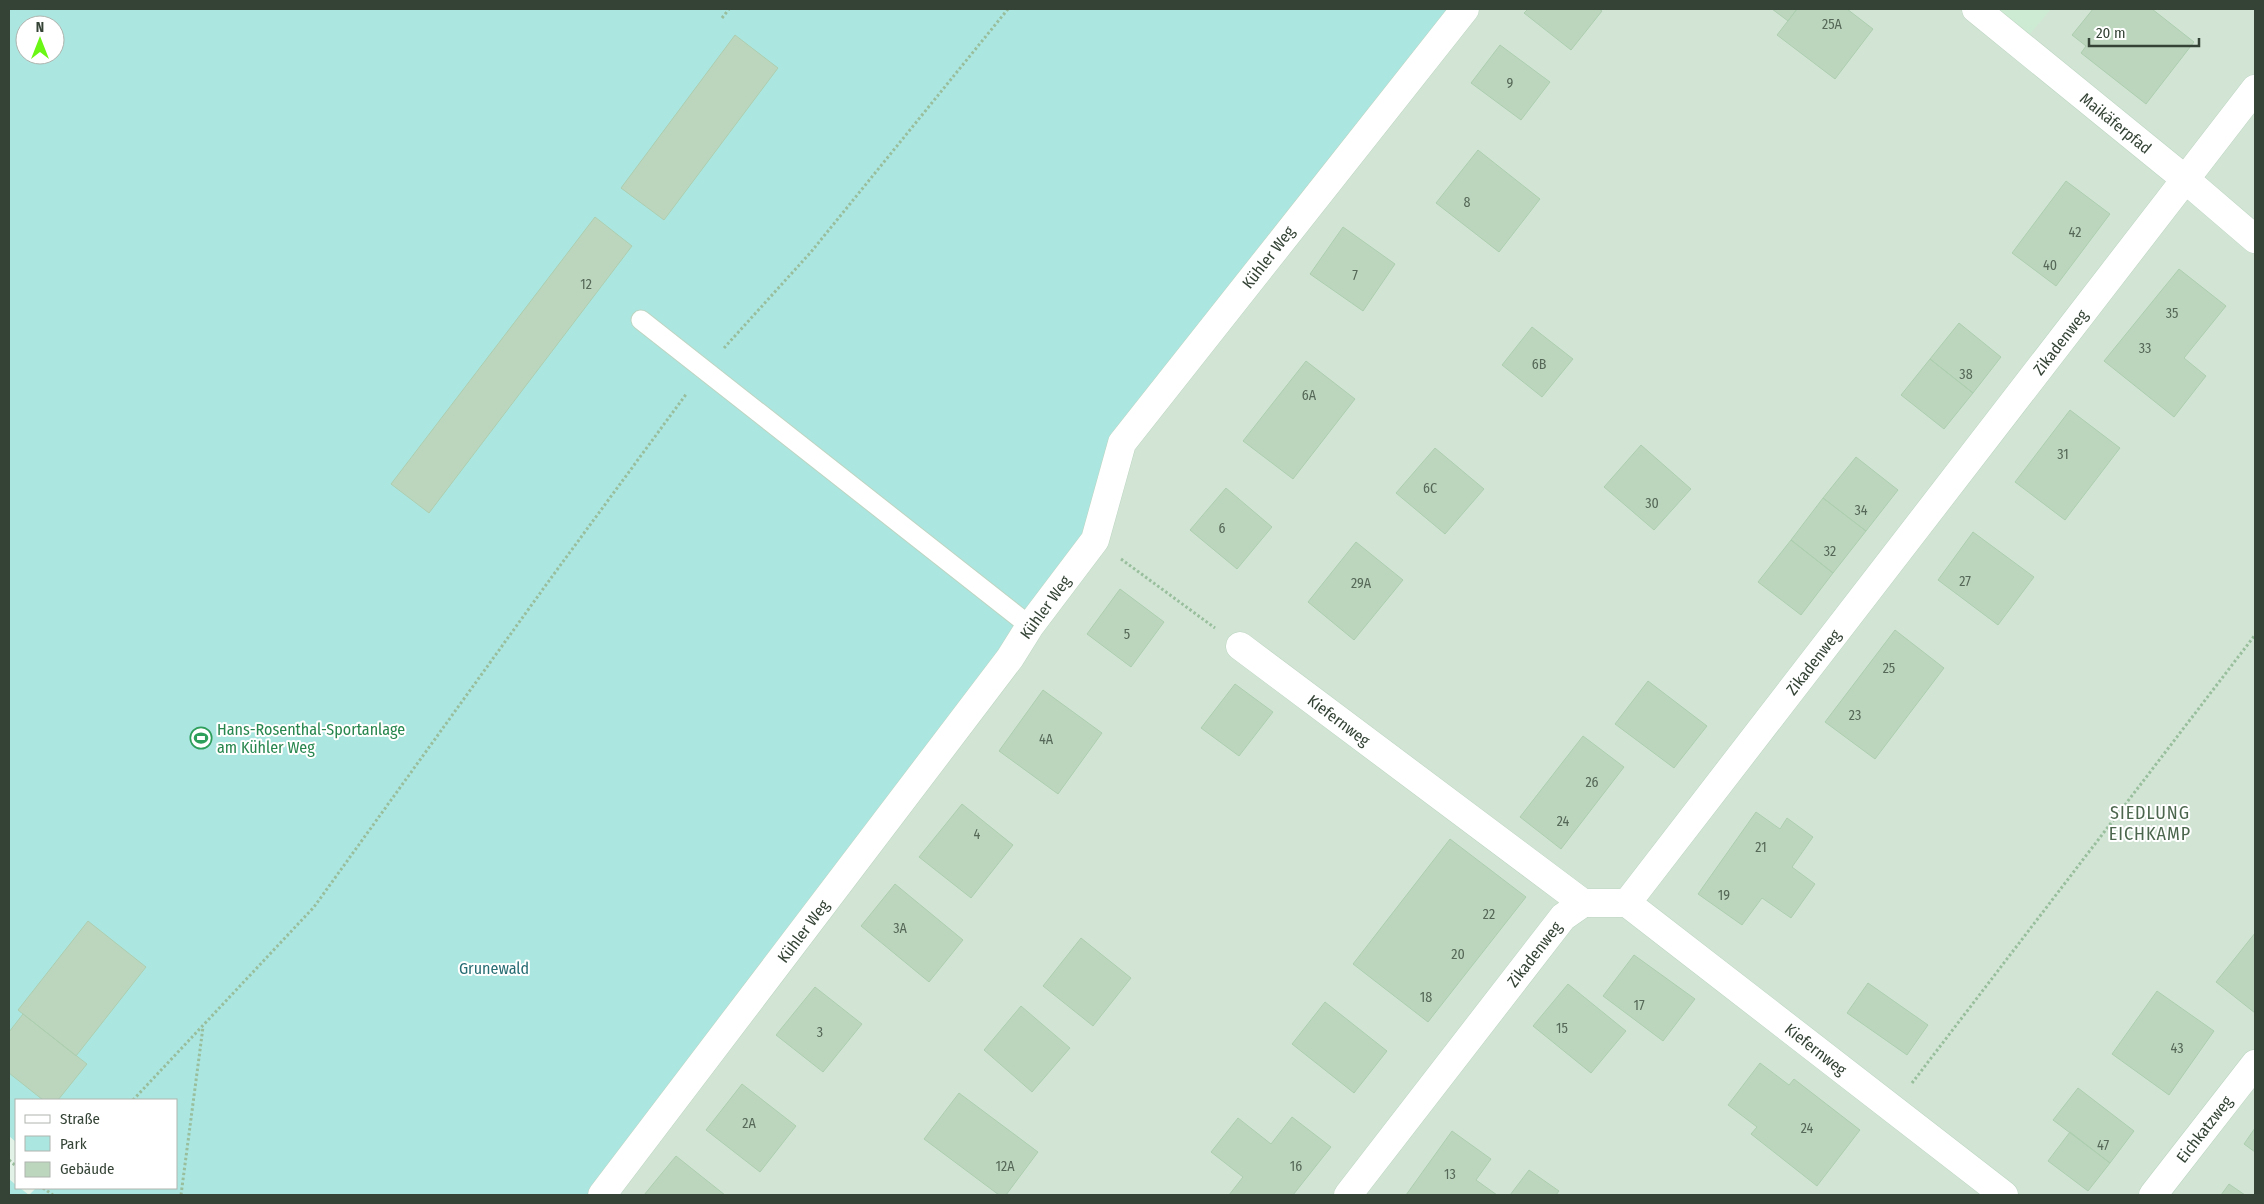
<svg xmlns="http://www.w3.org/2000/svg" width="2264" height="1204" font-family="'Fira Sans Condensed',sans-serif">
<rect width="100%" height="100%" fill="#e3f2e6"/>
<path fill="#d2e5d5" d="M1464,9H2255V1195H600L1122,443Z"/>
<path fill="#cdebd3" d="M1997,9H2051L2029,35Z"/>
<path fill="#ace6e1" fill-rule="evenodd" d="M9,9H1464L1122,443L1095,540L600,1195H9V1179L16,1185V1188H20L29,1195L36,1188H176V1100H16V1142L9,1136ZM25,25H55V55H25Z"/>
<path fill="#bcd6be" stroke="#adceaf" d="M1528,9H1599L1602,11L1571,50L1524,13Z
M1772,9H1797L1788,21Z
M1797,9H1847L1873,29L1835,79L1777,35Z
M2093,9H2152L2194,42L2146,104L2081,53L2086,46L2072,35Z
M735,35L778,68L664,220L621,188Z
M1500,45L1550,82L1521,120L1471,83Z
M1478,150L1540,199L1499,252L1436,203Z
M2066,181L2110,214L2056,286L2012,253Z
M595,217L632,246L429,513L391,484Z
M1343,227L1395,264L1363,311L1310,274Z
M2179,269L2226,306L2184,358L2206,376L2174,417L2104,361Z
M1959,323L2001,357L1973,393L1930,359Z
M1532,327L1573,359L1542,397L1502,365Z
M1930,359L1973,393L1944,429L1901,395Z
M1306,361L1355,399L1293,479L1243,441Z
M2070,410L2120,448L2065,520L2015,482Z
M1641,445L1691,489L1654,530L1604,487Z
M1435,448L1484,489L1445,534L1396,493Z
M1856,457L1898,490L1866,531L1823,498Z
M1226,488L1272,527L1237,569L1190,530Z
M1823,498L1866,531L1833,573L1791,540Z
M1973,532L2034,577L1998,625L1938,580Z
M1791,540L1833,573L1801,615L1758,582Z
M1356,542L1403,580L1354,640L1308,602Z
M1120,589L1164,622L1131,667L1087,634Z
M1895,630L1944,668L1875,759L1825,722Z
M1648,681L1707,726L1674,768L1615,724Z
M1235,684L1273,712L1239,756L1201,728Z
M1043,690L1102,733L1058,794L999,751Z
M1583,736L1624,767L1561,849L1520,817Z
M962,804L1013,845L971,898L919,857Z
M1756,812L1780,829L1787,818L1813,837L1792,867L1815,884L1791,918L1762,898L1742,925L1698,894Z
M1450,839L1526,897L1428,1022L1353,964Z
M895,884L963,940L929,982L861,926Z
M88,921L146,967L76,1056L18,1010Z
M2255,933V1013L2216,982Z
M1081,938L1131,978L1093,1026L1043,986Z
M1634,955L1695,999L1663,1041L1603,996Z
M1868,983L1928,1025L1907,1055L1847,1013Z
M1568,984L1626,1031L1591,1073L1533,1026Z
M815,987L862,1024L823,1072L776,1035Z
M2157,991L2214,1031L2169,1095L2112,1054Z
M1325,1002L1387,1051L1354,1093L1292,1044Z
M1021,1006L1070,1048L1032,1092L984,1050Z
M23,1014L87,1064L58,1100H43L9,1073V1032Z
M1760,1063L1789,1085L1794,1079L1860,1130L1817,1186L1751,1134L1757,1127L1728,1105Z
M742,1084L796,1126L760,1172L706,1130Z
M2078,1088L2134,1131L2110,1163L2053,1120Z
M959,1093L1038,1152L1006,1195H999L924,1139Z
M1292,1117L1331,1147L1293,1195H1229L1243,1177L1211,1152L1238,1118L1271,1144Z
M2255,1128V1152L2244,1144Z
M1452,1131L1491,1159L1476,1180L1497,1195H1406Z
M2070,1132L2110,1163L2088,1191L2048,1161Z
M676,1156L725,1195H644Z
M1529,1170L1559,1191L1556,1195H1510Z
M2229,1184L2245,1195H2221Z"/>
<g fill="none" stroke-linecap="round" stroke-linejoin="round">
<g stroke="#bdd5c1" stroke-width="21">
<path id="lane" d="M641,320L1030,626"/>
</g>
<g stroke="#bdd5c1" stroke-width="29">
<path id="street" d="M1976,9L2185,179L2255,239
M1240,646L1583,903
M1627,903L2004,1195
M602,1195L1010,658L1030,626L1095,540L1122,443L1465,9
M1348,1195L1563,917L1583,903H1627L2255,89
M2153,1195L2255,1064"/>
</g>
<path stroke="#98be9c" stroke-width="3" stroke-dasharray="2.5 2.5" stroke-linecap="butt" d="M722,18L729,9
M724,348L811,252L1008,9
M1121,559L1215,628
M1912,1083L2255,635
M133,1100L314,907L551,578L687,393
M9,1160L16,1166
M43,1188L53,1195
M181,1195L203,1027"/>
<use href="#lane" stroke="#fff" stroke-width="19"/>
<use href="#street" stroke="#fff" stroke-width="28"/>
</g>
<defs>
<g id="stadium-ring" transform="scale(1.125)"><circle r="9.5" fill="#fff" stroke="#2e9e5b" stroke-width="1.5"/><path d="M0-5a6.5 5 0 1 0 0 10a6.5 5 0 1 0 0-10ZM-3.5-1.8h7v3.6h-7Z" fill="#2e9e5b"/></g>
</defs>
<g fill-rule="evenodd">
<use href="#stadium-ring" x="201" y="738"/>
</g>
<g text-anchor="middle" stroke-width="4" stroke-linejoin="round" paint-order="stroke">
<g font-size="14" fill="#566857">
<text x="1832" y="29">25A</text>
<text x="1510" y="88">9</text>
<text x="1467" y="207">8</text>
<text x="2075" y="237">42</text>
<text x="2050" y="270">40</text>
<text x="1355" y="280">7</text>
<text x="586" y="289">12</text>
<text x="2172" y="318">35</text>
<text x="2145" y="353">33</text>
<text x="1539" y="369">6B</text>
<text x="1966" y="379">38</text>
<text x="1309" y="400">6A</text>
<text x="2063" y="459">31</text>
<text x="1430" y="493">6C</text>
<text x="1652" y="508">30</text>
<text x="1861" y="515">34</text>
<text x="1222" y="533">6</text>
<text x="1830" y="556">32</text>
<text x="1965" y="586">27</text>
<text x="1361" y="588">29A</text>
<text x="1127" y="639">5</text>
<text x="1889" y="673">25</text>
<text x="1855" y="720">23</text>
<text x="1046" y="744">4A</text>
<text x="1592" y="787">26</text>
<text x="1563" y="826">24</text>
<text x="977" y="839">4</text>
<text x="1761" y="852">21</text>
<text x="1724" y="900">19</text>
<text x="1489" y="919">22</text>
<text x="900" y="933">3A</text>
<text x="1458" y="959">20</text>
<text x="1426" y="1002">18</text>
<text x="1639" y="1010">17</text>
<text x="1562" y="1033">15</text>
<text x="820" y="1037">3</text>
<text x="2177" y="1053">43</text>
<text x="749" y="1128">2A</text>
<text x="1807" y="1133">24</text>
<text x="2103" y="1150">47</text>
<text x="1005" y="1171">12A</text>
<text x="1296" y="1171">16</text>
<text x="1450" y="1179">13</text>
</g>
<g font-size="16" fill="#344335" stroke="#fff">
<text transform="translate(2116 123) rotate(39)" y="6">Maikäferpfad</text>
<text transform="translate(1268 257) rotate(-52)" y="6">Kühler Weg</text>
<text transform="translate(2060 342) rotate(-52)" y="6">Zikadenweg</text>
<text transform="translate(1045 607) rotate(-54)" y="6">Kühler Weg</text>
<text transform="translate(1813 662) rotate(-52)" y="6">Zikadenweg</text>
<text transform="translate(1339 720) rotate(37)" y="6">Kiefernweg</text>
<text transform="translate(803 931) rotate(-53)" y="6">Kühler Weg</text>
<text transform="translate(1534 954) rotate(-52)" y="6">Zikadenweg</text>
<text transform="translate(1816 1049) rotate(38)" y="6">Kiefernweg</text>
<text transform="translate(2204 1129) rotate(-52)" y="6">Eichkatzweg</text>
</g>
<g font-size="16" fill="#27864d" stroke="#fff" text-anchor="start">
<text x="217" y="735">Hans-Rosenthal-Sportanlage<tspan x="217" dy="18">am Kühler Weg</tspan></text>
</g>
<g font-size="16" fill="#286d74" stroke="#fff">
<text x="494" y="974">Grunewald</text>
</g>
<g font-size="18" letter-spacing="1" fill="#4b664d" stroke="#fff">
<text x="2150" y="819">SIEDLUNG<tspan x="2150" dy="21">EICHKAMP</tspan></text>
</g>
</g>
<rect width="2264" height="1204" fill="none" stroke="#344335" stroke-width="20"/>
<rect x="15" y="1099" width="162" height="90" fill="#ffffff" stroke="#aeb4ae"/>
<rect x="25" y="1115" width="25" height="8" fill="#ffffff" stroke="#aeb4ae"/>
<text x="60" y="1124" font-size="15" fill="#344335">Straße</text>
<rect x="25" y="1136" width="25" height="15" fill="#ace6e1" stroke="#aeb4ae"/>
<text x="60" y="1149" font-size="15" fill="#344335">Park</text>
<rect x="25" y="1162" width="25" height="15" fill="#bcd6be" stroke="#aeb4ae"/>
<text x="60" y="1174" font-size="15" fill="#344335">Gebäude</text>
<g transform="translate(40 40)"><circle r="24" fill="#ffffff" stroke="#aeb4ae"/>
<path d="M0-4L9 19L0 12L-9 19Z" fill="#6bf715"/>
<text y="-8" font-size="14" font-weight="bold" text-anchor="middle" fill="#344335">N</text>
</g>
<path d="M2089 38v8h110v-8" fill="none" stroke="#344335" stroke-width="2.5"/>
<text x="2096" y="38" font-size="15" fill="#344335" stroke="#ffffff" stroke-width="4" paint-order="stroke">20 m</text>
</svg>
